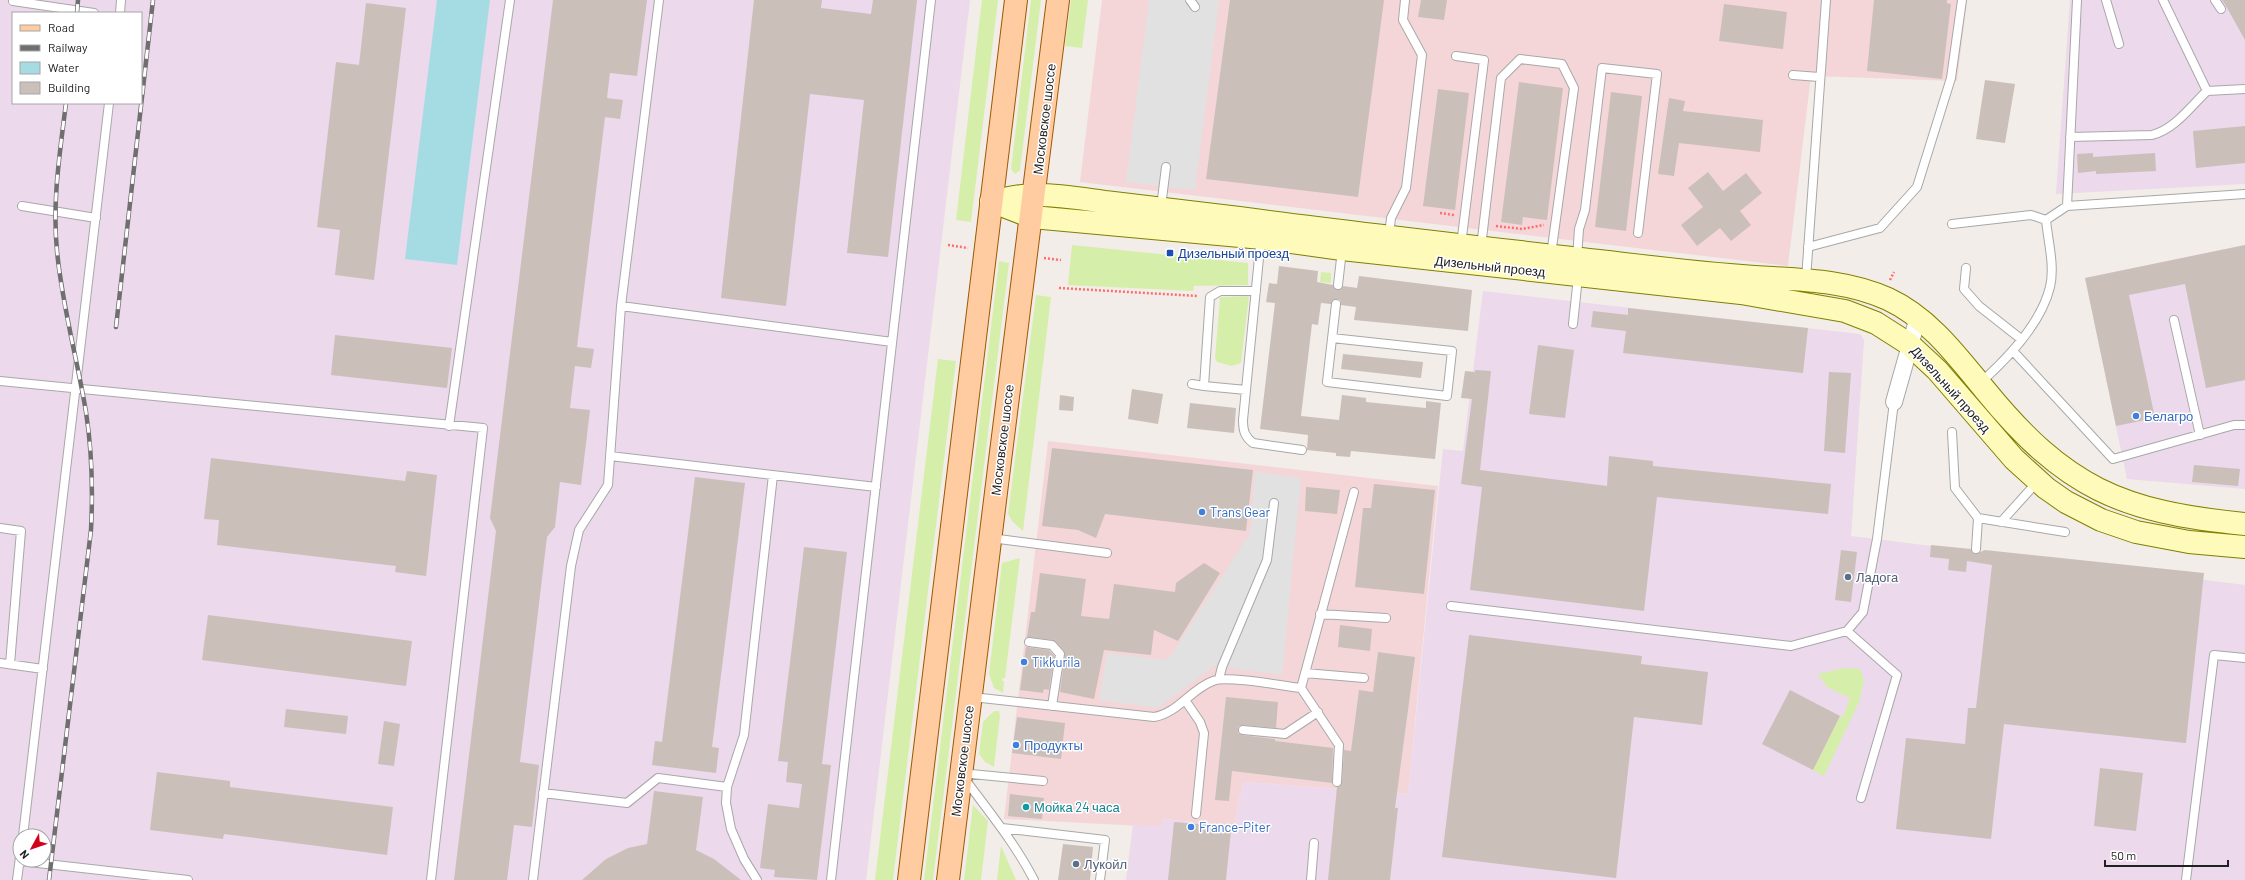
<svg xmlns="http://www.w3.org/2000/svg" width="2245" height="880" font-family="Barlow,sans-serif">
<rect width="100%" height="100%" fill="#f2ede8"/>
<path fill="#f4d6d9" d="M1102,0H1967L1957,81L1811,76L1788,266L1080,182Z
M1048,441L1438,486L1408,794L1243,782L1234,826L1163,819L1161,827L1004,819Z"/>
<path fill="#ecd9eb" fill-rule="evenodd" d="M0,0H970L866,880H0ZM13,13H141V103H13ZM20,836H44V860H20Z
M2070,0H2245V184L2056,194Z
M2245,245V489L2127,479L2085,278Z
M1483,291L1860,334L1864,340L1851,536L2245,585V880H1126L1133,824L1161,827L1163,819L1234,826L1243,782L1408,794L1443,449L1463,451Z"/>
<path fill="#d5efab" d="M982,0H998L971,222L956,220Z
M1031,0H1041L1020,170L1015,174L1011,169Z
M1071,0H1088L1082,48L1065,46Z
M1072,245L1248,263V285L1194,286L1193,291L1068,285Z
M999,261L1009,263L933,880H924Z
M1321,272L1331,273V283L1320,282Z
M1036,295L1051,297L1023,531L1012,521L1008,514Z
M1249,296L1241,363L1232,366L1217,362L1215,358L1220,297Z
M938,359L956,361L893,880H875Z
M1020,558L1005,678H1003L1002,681H1004L1003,693L994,688L989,674L1002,563Z
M1844,668L1860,669L1864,681L1859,702L1824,776L1813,770L1840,716L1843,717L1850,698L1827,687L1818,674Z
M994,711H999L1000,716L994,767L985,762L979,754L983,722Z
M973,805L988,821L981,880H964Z
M1001,846L1016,880H997Z"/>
<path fill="#e1e1e1" d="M1149,0H1219L1195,190L1126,182Z
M1255,472L1301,478L1282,675L1214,666L1158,708L1099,700L1107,653L1165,660L1170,657L1250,533Z"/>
<path fill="#a5dce3" d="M437,0H490L457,265L405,259Z"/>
<path fill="#cbbfba" d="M553,0H647L637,76L610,73L607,98L623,100L620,119L605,117L577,347L594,349L591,368L575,366L570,408L590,410L581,485L560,482L555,527L547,537L520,762L539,765L532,827L514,825L507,880H454L496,531L490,518Z
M754,0H822L821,8L871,14L873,0H917L888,257L847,253L864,100L810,94L786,306L721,298Z
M1230,0H1384L1358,197L1206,179Z
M1421,0H1447L1444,20L1418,17Z
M1874,0H1947V3L1951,4L1942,79L1867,71Z
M2222,0H2245V40L2226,6Z
M366,3L406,8L374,280L335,275L340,230L317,227L336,62L359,65Z
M1724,4L1787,12L1783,49L1719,41Z
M1985,80L2015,84L2005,143L1976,139Z
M1519,82L1563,88L1547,220L1523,217L1522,225L1501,222Z
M1438,89L1469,93L1455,210L1423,206Z
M1611,92L1642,96L1626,231L1595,227Z
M1669,98L1685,101L1683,111L1763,120L1760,152L1679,143L1674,176L1658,174Z
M2245,126V163L2196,168L2193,131Z
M2093,153V157L2155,153L2156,171L2096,174V171L2078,173L2077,154Z
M1708,172L1723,191L1746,173L1762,193L1740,211L1751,225L1731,241L1720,228L1697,246L1681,225L1703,207L1688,188Z
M2245,245V380L2206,388L2185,284L2129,295L2155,418L2116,426L2085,278Z
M1279,266L1318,271L1317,282L1333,285L1337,290L1343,286L1357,288L1359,276L1472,290L1468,331L1354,320L1356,307L1341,305L1340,300L1336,299L1331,304L1321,303L1318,325L1312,324L1301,416L1339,420L1342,395L1366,398V402L1426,408V401L1441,403L1435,459L1351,451L1350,457L1336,456V453L1307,450L1308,435L1260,429L1275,303L1266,302L1269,283L1277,284Z
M1628,308L1808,328L1803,373L1623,353L1626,331L1591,327L1593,311L1628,315Z
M335,335L452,348L447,388L331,375Z
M1538,345L1574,350L1565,418L1529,414Z
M1343,354L1423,362L1421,378L1341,369Z
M1475,370L1491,371L1480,470L1607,486L1609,456L1653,461V466L1831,484L1828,514L1657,497L1644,611L1470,590L1482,487L1461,484L1472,399L1461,398L1465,371L1475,372Z
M1829,372L1851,373L1845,453L1824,451Z
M1132,389L1163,394L1158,424L1128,419Z
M1060,395L1074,397L1073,411L1059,410Z
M1190,403L1236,408L1234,433L1187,428Z
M1052,448L1253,470L1246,531L1105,514L1096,538L1078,530L1042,526Z
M211,458L405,481L407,471L437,475L426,576L395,572L396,566L217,545L219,520L204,519Z
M2194,465L2240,469L2238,486L2192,482Z
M695,477L745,483L712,747L719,748L716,773L652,765L655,741L662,742Z
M1374,484L1435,490L1424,594L1355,587L1363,508H1371Z
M1306,487L1340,490L1337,514L1305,511Z
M1931,545L1971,549L1975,554L1985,550L2204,573L2186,743L2004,724L1991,839L1896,829L1906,738L1965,744L1968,708H1976L1992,565L1967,561L1966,572L1948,570L1949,559L1930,557Z
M804,547L847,552L822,764L831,765L817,880L774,877L775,870L760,868L768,804L799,808L802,784L786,782L788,762L778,761Z
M1841,550L1857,552L1851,602L1835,600Z
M1204,563L1220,573L1178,641L1154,630L1151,655L1104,650L1094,699L1060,692L1065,655L1064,651L1053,640L1027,637L1031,612H1035L1040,573L1086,579L1081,616L1109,619L1114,584L1175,592L1176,583Z
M208,615L412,641L406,686L202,660Z
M1340,625L1372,629L1370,651L1338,647Z
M1469,635L1642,656L1641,664L1708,672L1702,725L1634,717L1616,878L1442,857Z
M1026,647L1049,650L1054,656L1049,690L1044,689L1043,693L1020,690Z
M1378,652L1415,657L1395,808H1398L1390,880H1328L1337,787L1342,782L1344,750L1351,751L1359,690L1373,692Z
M1790,690L1840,716L1813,770L1762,744Z
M1226,697L1278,702L1276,728L1243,725L1238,727V733L1242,735L1275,739V741L1333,748L1332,783L1232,771L1229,801L1215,800Z
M286,709L348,716L346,734L284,727Z
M1017,717L1065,723L1061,759L1012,753Z
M384,721L400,724L394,766L378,764Z
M2100,768L2143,773L2136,831L2094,826Z
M157,772L230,781V787L393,807L387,855L224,834L223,839L150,830Z
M654,791L703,797L696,850L714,859L741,880H582L606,859L628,848L647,844Z
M1010,794L1044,798L1042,819L1008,816Z
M1174,822L1211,825L1213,828L1231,830L1226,880H1168Z
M1063,844L1093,847L1090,880H1058Z"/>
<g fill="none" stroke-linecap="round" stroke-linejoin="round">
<g stroke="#a8a8a8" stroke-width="10">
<path id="lane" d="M1190,0L1195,7
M2106,0L2119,44
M2215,0L2221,9
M13,1L94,13
M120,13L121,0
M1456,56L1484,60L1461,245
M1793,75L1819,77
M2207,91L2245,89
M2070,137L2152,135C2175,129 2190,107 2207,91L2163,0
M22,206L96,218
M2067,206L2077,0
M1161,207L1166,167
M1952,224L2031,215L2046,220
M1389,235L1391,218L1406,188L1422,55L1403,20L1405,0
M1261,238L1243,420C1243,431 1245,437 1253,443L1302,450
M1481,247L1501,78L1520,59L1562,64L1574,88L1551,255
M1808,247L1880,228L1917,187L1951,78L1962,0
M1577,258L1579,229L1585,210L1602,68L1657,74L1638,233
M1966,268L1964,289L1979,306L2021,339
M1806,279L1826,0
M1338,285L1342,250
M621,306L892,342
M2174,320L2200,435
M1573,324L1578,277
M1332,338L1452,351L1447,396L1327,382L1336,304
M2013,351L2113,459L2234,425H2245
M0,381L483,428L431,880
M1980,383C2007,359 2041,324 2050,287C2055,266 2048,241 2046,220L2067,206L2245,194
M1192,384L1204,386
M1246,390L1204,386L1210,297L1220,291H1256
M449,426L510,0
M1952,432L1955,488L1978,518
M610,456L876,487
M2001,522L2038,481
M0,528L21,531L10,664
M991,538L1107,553
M1976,549L1978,518L2065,532
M1451,606L1791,646L1847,631L1863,612L1877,539L1894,402
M1320,614L1386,618
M1847,631L1897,675L1861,798
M1029,642L1052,645L1060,654L1052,706
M0,663L43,669
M1305,673L1364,678
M1219,679L1222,667L1267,560L1274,503
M1301,688L1354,492
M972,697L1154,717C1178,713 1191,689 1213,681C1228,675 1283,686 1301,688L1339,745L1337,782
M1185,700L1200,722L1204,733L1196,814
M1243,730L1285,734L1318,712
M961,773L1043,781
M965,779C989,812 1015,843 1034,880
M543,793L627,803L658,778L727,787
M1002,828L1105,840L1100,880
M23,836L109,103
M20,861L188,880
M17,880L20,857
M533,880L571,566L579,530L608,485L621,306L659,0
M757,880L744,859L731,829L726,803L727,787L744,735L773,475
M831,880L931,0
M1311,880L1314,843
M2186,880L2214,655L2245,658"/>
</g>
<g stroke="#a8a8a8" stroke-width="18">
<path id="street" d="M1894,402L1918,317"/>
</g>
<g stroke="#817f00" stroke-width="24">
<path id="secondary" d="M991,201L1032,217L1262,238L1342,249L1741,293L1845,311L1876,323L1909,344L1937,370L2014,459L2046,488L2066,502L2101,520L2136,532L2189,542L2245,547
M991,201C1007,199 1023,194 1038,195C1061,195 1083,199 1105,202C1150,207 1195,213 1239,218C1353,233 1467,246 1581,259C1635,265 1688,272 1742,276C1791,280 1842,278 1888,299C1929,318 1957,356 1985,390C2065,488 2121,512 2245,524"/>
</g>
<g stroke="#9f5700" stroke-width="24">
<path id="primary" d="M909,880L1016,0
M948,880C982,586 1023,294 1058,0"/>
</g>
<path stroke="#ff6c6e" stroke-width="2.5" stroke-dasharray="2 2" stroke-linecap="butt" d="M1440,213L1454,215
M1496,226L1522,229L1544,225
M948,245L968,248
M1044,258L1061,260
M1890,280L1894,272
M1059,288L1198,296"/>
<use href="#lane" stroke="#fff" stroke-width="8"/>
<use href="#street" stroke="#fff" stroke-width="16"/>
<use href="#secondary" stroke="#fefaba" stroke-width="22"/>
<use href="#primary" stroke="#ffcba0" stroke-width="22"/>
<g stroke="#6f6f6f" stroke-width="4.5">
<path id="rail" d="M77,13L78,0
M116,327L153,0
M49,880L91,530C93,490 92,451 86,412C77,358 62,305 57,251C52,201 60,152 66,103"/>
</g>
<use href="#rail" stroke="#fff" stroke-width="3" stroke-dasharray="9" stroke-linecap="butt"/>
</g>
<rect fill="#1a4fb4" stroke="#fff" stroke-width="1.5" x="1166" y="249" width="8" height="8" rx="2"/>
<g fill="#3f7fe0" stroke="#fff" stroke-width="1.5">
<circle cx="2136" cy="416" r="4"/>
<circle cx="1202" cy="512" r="4"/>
<circle cx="1024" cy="662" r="4"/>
<circle cx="1016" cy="745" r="4"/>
<circle cx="1191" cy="827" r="4"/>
</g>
<g fill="#5c6f8a" stroke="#fff" stroke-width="1.5">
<circle cx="1848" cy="577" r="4"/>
<circle cx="1076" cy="864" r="4"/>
</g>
<circle fill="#0f9aa8" stroke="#fff" stroke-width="1.5" cx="1026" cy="807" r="4"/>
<g text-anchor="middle" stroke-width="3" stroke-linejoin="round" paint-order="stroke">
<g font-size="13" fill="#212121" stroke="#fff">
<text transform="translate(1044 119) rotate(-83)" y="5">Московское шоссе</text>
<text transform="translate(1490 266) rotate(6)" y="5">Дизельный проезд</text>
<text transform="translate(1951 389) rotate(48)" y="5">Дизельный проезд</text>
<text transform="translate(1002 440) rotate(-83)" y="5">Московское шоссе</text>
<text transform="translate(962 761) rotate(-83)" y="5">Московское шоссе</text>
</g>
<g font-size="13" fill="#164399" stroke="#fff" text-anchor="start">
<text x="1178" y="258">Дизельный проезд</text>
</g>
<g font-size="13" fill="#366cbe" stroke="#fff" text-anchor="start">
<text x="2144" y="421">Белагро</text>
<text x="1210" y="517">Trans Gear</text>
<text x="1032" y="667">Tikkurila</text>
<text x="1024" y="750">Продукты</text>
<text x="1199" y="832">France-Piter</text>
</g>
<g font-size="13" fill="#4e5e75" stroke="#fff" text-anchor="start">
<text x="1856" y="582">Ладога</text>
<text x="1084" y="869">Лукойл</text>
</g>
<g font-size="13" fill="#0d838f" stroke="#fff" text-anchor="start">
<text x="1034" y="812">Мойка 24 часа</text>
</g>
</g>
<rect x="12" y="12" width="130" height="92" fill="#ffffff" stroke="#a6a6a6"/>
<rect x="20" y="25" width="20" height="6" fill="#ffcba0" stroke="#a6a6a6"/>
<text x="48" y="32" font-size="12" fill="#212121">Road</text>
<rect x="20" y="45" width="20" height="6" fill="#6f6f6f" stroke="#a6a6a6"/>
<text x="48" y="52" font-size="12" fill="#212121">Railway</text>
<rect x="20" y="62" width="20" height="12" fill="#a5dce3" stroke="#a6a6a6"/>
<text x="48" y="72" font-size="12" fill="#212121">Water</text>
<rect x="20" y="82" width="20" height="12" fill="#cbbfba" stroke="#a6a6a6"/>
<text x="48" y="92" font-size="12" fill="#212121">Building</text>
<g transform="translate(32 848) rotate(230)"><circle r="19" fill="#ffffff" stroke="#a6a6a6"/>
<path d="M0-3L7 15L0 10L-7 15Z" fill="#d30019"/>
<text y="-6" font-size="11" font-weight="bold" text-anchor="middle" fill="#212121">N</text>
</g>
<path d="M2105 860v6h123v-6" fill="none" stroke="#212121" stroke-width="2"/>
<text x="2111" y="860" font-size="12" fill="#212121" stroke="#ffffff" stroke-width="3" paint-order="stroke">50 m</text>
</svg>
